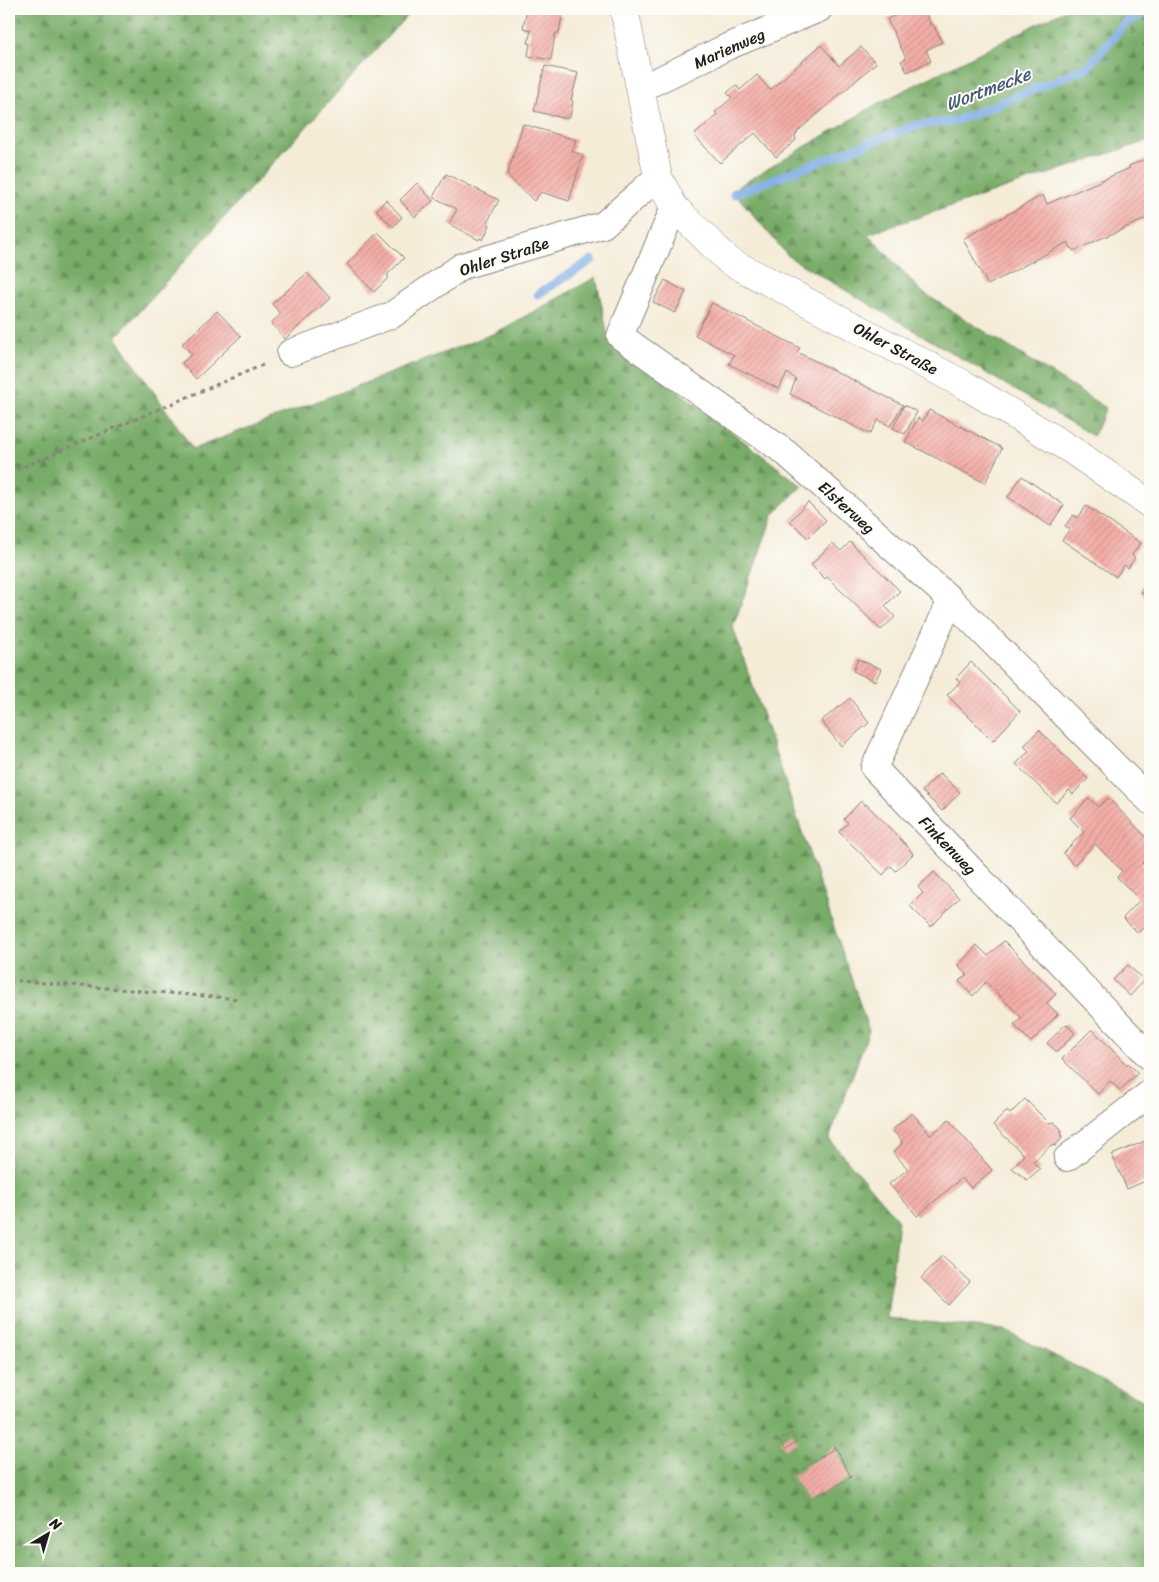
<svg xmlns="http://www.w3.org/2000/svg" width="1159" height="1582" font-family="Sriracha,sans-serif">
<defs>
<pattern id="forest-firs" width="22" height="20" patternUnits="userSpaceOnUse" patternTransform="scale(1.25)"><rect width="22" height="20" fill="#78ac68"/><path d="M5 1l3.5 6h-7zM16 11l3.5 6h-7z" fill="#628b55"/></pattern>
<pattern id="building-hatch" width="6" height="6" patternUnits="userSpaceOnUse" patternTransform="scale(1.25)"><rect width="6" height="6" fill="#f3ada7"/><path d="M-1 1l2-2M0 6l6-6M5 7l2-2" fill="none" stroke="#d0948f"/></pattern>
</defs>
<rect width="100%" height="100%" fill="#fdfcf7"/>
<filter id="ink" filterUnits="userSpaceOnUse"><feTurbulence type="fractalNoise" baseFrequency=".02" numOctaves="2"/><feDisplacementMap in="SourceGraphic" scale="10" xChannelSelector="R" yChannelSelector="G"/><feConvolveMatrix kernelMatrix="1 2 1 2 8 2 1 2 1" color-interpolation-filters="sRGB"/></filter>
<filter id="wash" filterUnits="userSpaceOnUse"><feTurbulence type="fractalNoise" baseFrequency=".0096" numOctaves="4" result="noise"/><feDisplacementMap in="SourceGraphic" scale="20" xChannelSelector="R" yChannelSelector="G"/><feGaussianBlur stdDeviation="1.12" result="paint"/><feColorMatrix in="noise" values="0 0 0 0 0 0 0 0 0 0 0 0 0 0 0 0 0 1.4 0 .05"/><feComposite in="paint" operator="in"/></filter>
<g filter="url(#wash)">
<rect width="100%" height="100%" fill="#f5ecd8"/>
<path fill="url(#forest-firs)" stroke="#4a6442" d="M9,9H413L116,337L193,449L495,333L596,277L608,337L802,486L773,515L733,627L869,1031L829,1139L898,1220L887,1318L1004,1330L1150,1404V1573H9Z
M1067,9H1150V140L868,234L922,292L1106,408L1093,436L789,257L732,190L879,103Z"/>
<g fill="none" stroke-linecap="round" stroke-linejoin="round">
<path stroke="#78a9e3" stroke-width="9" d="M734,194L917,125L956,121L1088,67L1124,24L1150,10
M538,294L592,260"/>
</g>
<g id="blocks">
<path fill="url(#building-hatch)" d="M527,9H560L559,15L562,16L559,33H556L555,35L551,60L528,56L530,43H528L531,30L523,28Z
M910,9H923L931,25L933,24L942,42L926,50L931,61L907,72L901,61L906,58L887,19Z
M821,45L839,66L861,47L876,63L798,131L795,136L796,140L776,157L755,133L720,163L694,135L717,115L715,112L732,98L727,93L736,85L740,90L757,75L770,90Z
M545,66L578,73L571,100L573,101L570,117H567V119L534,111Z
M523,124L576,140L572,151L583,155L569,201L541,192L534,201L507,175Z
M1150,157V217L1073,251L1068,242L988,285L963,239L1043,195L1047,204L1130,168L1129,166Z
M446,174L499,200L487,223L490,225L483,240L480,238L479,240L449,224L457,209L433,197Z
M417,183L433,201L415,217L400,200Z
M386,200L402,217L393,227L376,210Z
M378,232L404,258L387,275L389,277L374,292L347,264Z
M307,273L330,298L285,339L271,323L281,314L272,304Z
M665,280L686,292L675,313L653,302Z
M712,303L800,348L797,352L903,405L890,426L878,420L870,434L790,394L796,379L787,373L779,389L729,364L734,355L695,335Z
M217,311L241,336L196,379L182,363L192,354L182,344Z
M904,405L917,412L905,434L893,428Z
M929,410L1002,448L985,483L905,442L918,418L923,421Z
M1022,476L1064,505L1050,526L1008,497Z
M808,502L826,520L808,538L790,521Z
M1086,506L1141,543L1132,555L1135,558L1128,568L1124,565L1116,577L1062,540L1070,529L1065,526L1073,515L1078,518Z
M850,542L900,591L885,606L895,617L881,630L827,577L825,579L811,565L832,543L841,551Z
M1150,581V602L1140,591Z
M858,659L881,669L875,681L853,671Z
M971,662L1020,711L993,741L947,695L960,682L956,678Z
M850,698L869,723L841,746L821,721Z
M1039,730L1088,779L1073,794L1069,790L1056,803L1016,764L1029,751L1024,746Z
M940,773L960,792L942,811L922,791Z
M1089,798L1098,807L1108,798L1150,841V854L1142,863L1150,871V921L1138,933L1123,918L1140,900L1117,877L1122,871L1095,844L1074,865L1063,853L1084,832L1070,818Z
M861,801L865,806L866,804L910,849H909L913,854L896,871L891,866L883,875L839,832L848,823L844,819Z
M934,872L959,898L931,927L910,906L923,893L918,887Z
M1004,941L1056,994L1047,1003L1058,1014L1031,1042L1014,1025L1022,1018L986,982L973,996L959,981L967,974L958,965L977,945L988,956Z
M1128,965L1144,980L1130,996L1113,980Z
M1066,1024L1075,1033L1057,1052L1047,1043Z
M1092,1029L1127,1065L1128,1063L1138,1073L1120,1090L1110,1081L1098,1094L1062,1059Z
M1025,1099L1049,1123L1054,1122L1061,1129L1062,1138L1055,1146L1051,1145L1033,1162L1040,1169L1027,1180L1012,1168L1024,1155L993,1125L1007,1111L1010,1114Z
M912,1113L931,1135L949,1120L992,1170L971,1188L962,1178L917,1216L889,1184L908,1169L893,1152L902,1144L901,1142L902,1141L892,1130Z
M1145,1141L1150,1154V1179L1127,1189L1112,1155Z
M942,1256L970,1282L949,1305L921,1278Z
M792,1433L797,1442L785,1449L780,1440Z
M834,1446L851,1477L821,1495L820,1493L807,1500L792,1476L805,1468L804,1467L832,1450Z"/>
</g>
</g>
<g filter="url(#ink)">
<use href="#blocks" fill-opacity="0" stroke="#88847a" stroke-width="1"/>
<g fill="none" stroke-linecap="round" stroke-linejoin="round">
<g stroke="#88847a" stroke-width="28">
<path id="minor" d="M640,89L729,46L819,9
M674,207L620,336L786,453L951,600L1150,801
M290,353L392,315L462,266L603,225L658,177
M951,600L874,768L1150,1057
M1067,1158L1150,1093"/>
</g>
<g stroke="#88847a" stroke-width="29">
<path id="tertiary" d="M624,9L658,177L674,207L729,261L965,385L1070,449L1150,504"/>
</g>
<path stroke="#88847a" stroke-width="3" stroke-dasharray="4 4" stroke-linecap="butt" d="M9,473L265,364
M9,980L240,999"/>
<use href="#minor" stroke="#fff" stroke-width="26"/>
<use href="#tertiary" stroke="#fff" stroke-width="28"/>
</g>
</g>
<g text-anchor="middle" stroke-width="4" stroke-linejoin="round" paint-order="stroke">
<g font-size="16" fill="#1c1c1c" stroke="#fdfcf7">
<text transform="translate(729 48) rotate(-24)" y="6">Marienweg</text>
<text transform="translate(504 256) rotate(-18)" y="6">Ohler Straße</text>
<text transform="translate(896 348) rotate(28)" y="6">Ohler Straße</text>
<text transform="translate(847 507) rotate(42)" y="6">Elsterweg</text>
<text transform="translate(948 845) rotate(46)" y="6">Finkenweg</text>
</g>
<g font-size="18" font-style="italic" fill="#455b76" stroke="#fdfcf7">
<text transform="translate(988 89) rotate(-21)" y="6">Wortmecke</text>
</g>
</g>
<rect width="1159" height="1582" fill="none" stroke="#fdfcf7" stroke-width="30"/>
<g transform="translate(48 1534) rotate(38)" stroke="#fdfcf7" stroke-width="4" paint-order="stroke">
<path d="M0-4L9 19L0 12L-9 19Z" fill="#1c1c1c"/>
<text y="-8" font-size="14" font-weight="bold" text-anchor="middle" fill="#1c1c1c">N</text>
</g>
</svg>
